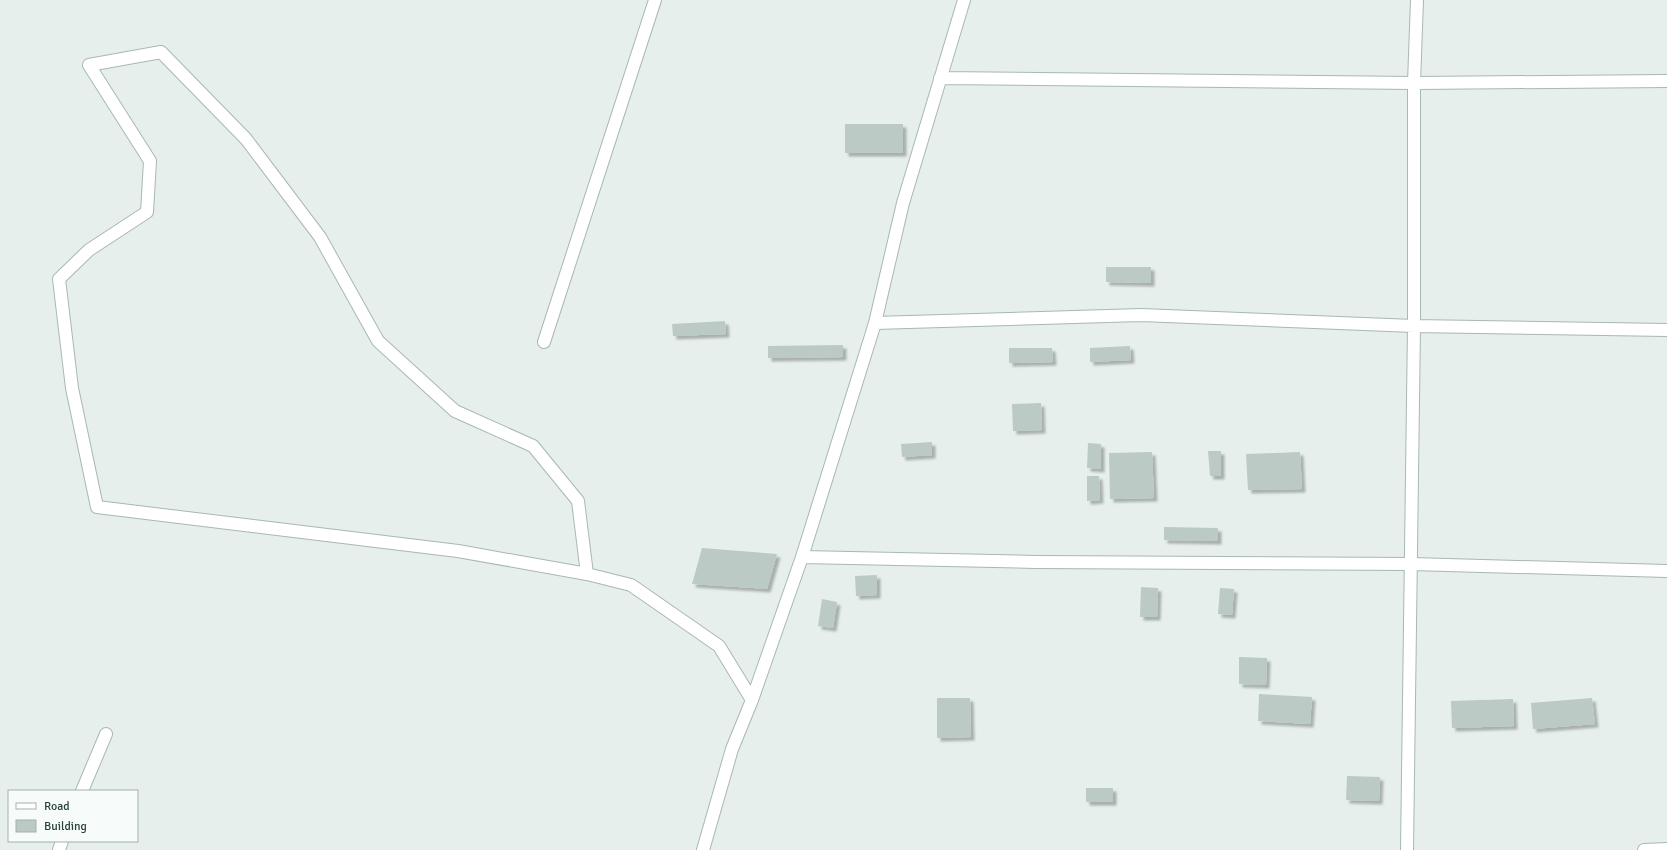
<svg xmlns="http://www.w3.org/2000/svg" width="1667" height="850" font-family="Signika,sans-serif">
<defs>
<filter id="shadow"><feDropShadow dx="3.5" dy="3.5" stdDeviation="1" flood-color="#0004"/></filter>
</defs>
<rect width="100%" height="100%" fill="#e6efeb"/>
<path fill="#bbcac4" filter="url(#shadow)" d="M845,124H903V153H845Z
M1106,267H1151V283L1106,282Z
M725,321L726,334L673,336L672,324Z
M843,345V357L768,358V346Z
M1130,346L1131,360L1090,362V348Z
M1009,348H1052L1053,362L1009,363Z
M1041,403L1042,430L1013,431L1012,404Z
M932,442V455L902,457L901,444Z
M1088,443L1101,444V469L1087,468Z
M1208,451H1221V476H1210Z
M1152,452L1154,498L1110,499L1109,453Z
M1300,452L1302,489L1248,490L1246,454Z
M1087,476H1099L1100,500L1087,501Z
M1164,527L1218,528V541L1164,540Z
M702,548L777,554L767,589L692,584Z
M877,575V595L856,596L855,576Z
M1141,587L1158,588L1157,617H1140Z
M1220,588L1234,589L1232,615L1218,614Z
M822,599L837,602L833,628L818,626Z
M1239,657L1267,658L1266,685L1239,684Z
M1259,694L1312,697L1310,724L1258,721Z
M937,698H970L971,737L937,738Z
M1592,698L1595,724L1533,729L1531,703Z
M1513,699L1514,726L1452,728L1451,701Z
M1347,776L1380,777L1379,801L1346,800Z
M1086,788H1113V802H1086Z"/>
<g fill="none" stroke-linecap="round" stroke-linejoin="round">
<g stroke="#a8b8b2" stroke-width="14">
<path id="minor" d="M940,78L1414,83L1667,81
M875,323L1141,315L1414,326L1667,330
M544,342L655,0
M802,557L1036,562L1412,564L1667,571
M587,574L578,501L533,446L455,411L378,341L320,237L246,139L161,52L89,65L150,161L147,212L89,250L59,279L72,388L97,507L458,551L587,574L631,585L719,646L752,700
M82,791L106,734
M59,850L62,841
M703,850L732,749L752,700L802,557L875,323L903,203L964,0
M1407,850L1414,326V83L1417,0
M1644,850L1667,849"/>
</g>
<use href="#minor" stroke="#fff" stroke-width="12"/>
</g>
<rect x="8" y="790" width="130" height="52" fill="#f7fbf9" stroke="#a3b1ad"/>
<rect x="16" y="803" width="20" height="6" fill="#ffffff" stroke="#a3b1ad"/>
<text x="44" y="810" font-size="12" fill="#24423a">Road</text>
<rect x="16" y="820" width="20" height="12" fill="#bbcac4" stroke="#a3b1ad"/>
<text x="44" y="830" font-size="12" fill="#24423a">Building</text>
</svg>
